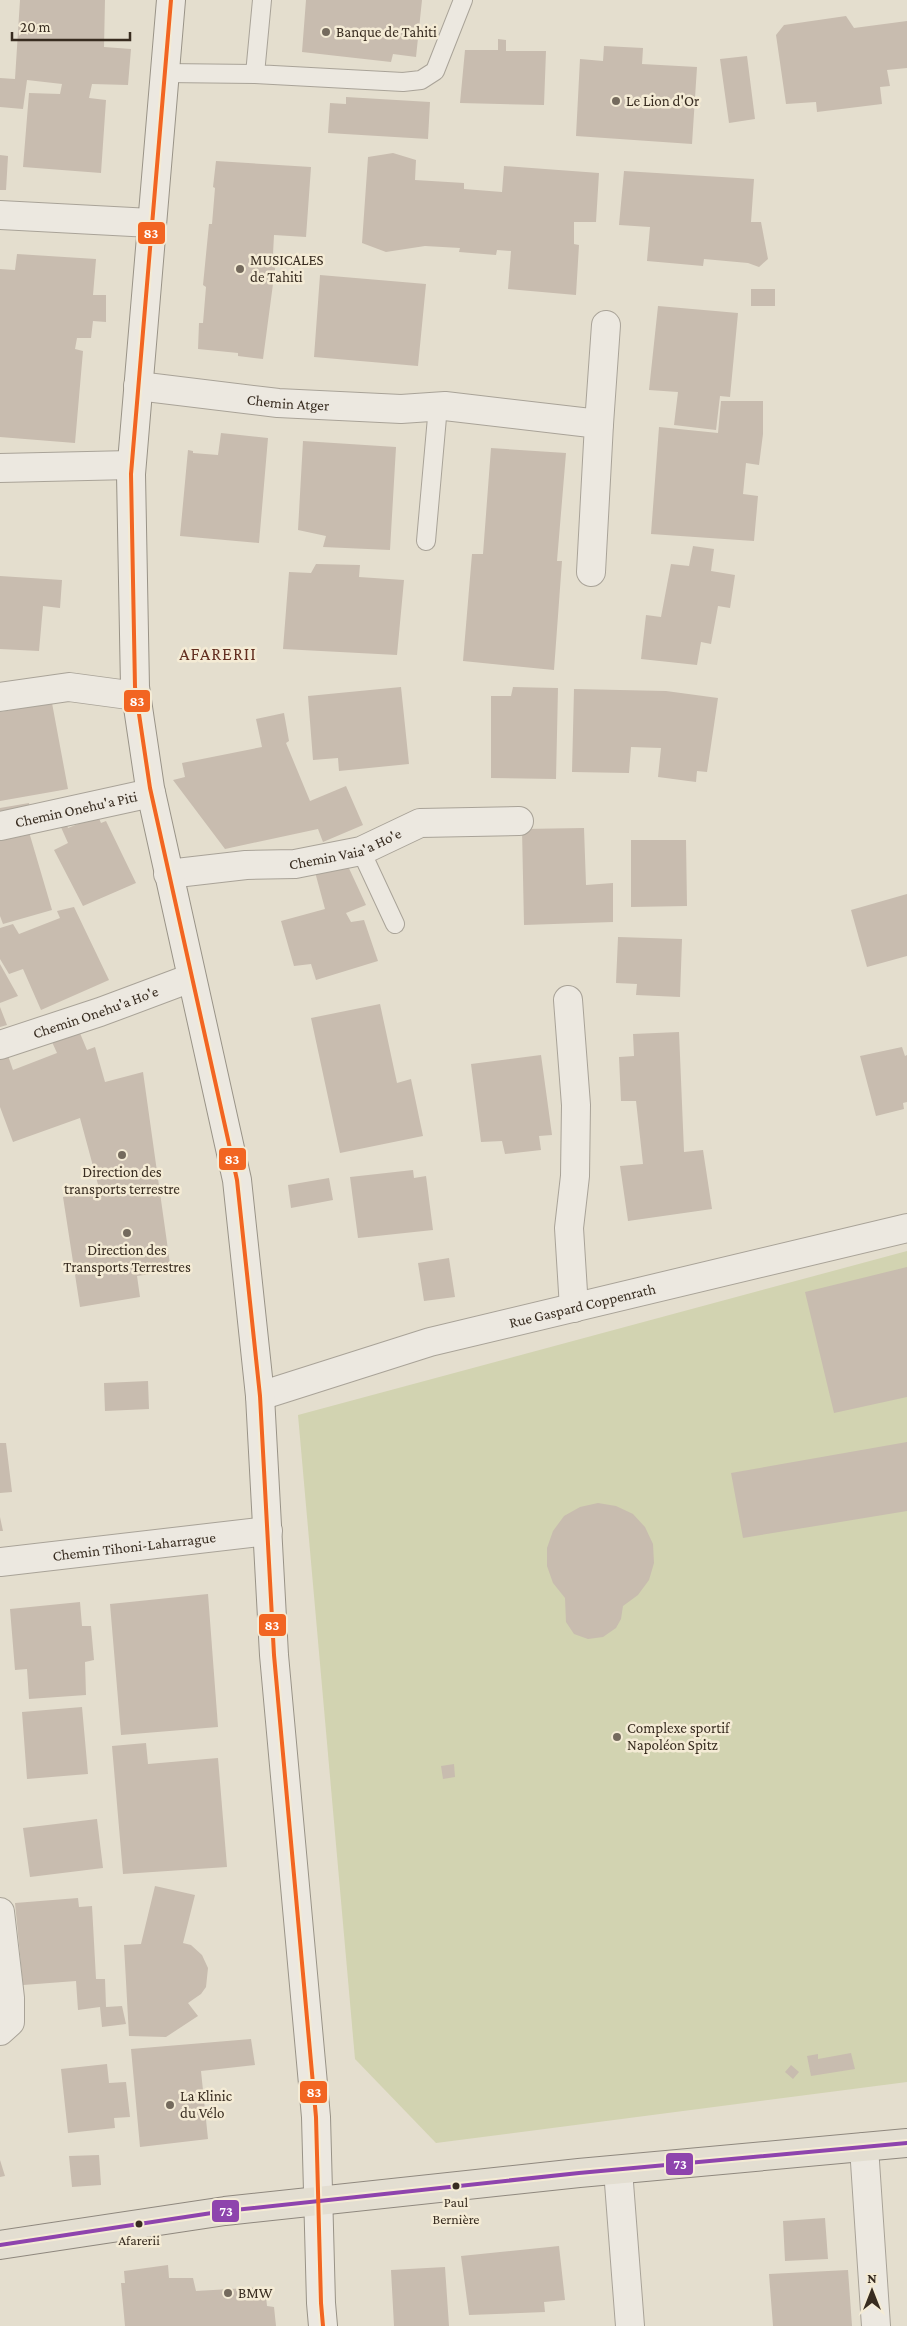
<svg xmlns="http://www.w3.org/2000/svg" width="907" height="2326" font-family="'Crimson Pro',serif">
<rect width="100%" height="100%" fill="#e4dece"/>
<path fill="#d2d3b1" d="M907,1251V2082L436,2143L355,2059L298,1415Z"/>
<path fill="#c8bcaf" d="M20,0H105L104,47L131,49L128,85L92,84L89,98L106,100L101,173L23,167L29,93L60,94L62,84L27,80L23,109L0,107V78L15,79Z
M306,0H422L416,57L393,54L391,62L302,52Z
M846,16L854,28L907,21V68L887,70L890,86L880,87L882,104L817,112L816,102L786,104L776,35L784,25Z
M498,39L506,40V51H546L544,105L460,103L465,50H498Z
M604,46L643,48L642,64L697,67L692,144L576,136L580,59L603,61Z
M747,56L755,119L729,123L720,59Z
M346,97L430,102L428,139L328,133L330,103L346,104Z
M393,153L416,160L415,180L464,183V189L502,192L504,166L599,173L596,222H574V244L579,245L576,295L508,289L511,251L497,250L496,255L459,252L460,248L425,246L386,252L362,243L368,157Z
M0,155L8,156L6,190H0Z
M216,161L311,167L306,237L274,235L273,254H277L263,359L238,356V353L198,349L199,323H203L206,287L203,285L209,224H212L215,188L213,187Z
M624,171L754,179L751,222H761L768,259L759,267L748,263L704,259L703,266L647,261L650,227L619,225Z
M17,254L96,259L93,295H106V322L93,321L91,338H77L75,349L83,351L75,443L0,437V269L15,270Z
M320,275L426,284L418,366L314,357Z
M751,289H775V306H751Z
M658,306L738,313L730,397L720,396L716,430L674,425L678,392L649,390Z
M721,401H763V434L759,465L746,463L743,494L758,496L754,541L651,534L659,427L718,433Z
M221,433L268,438L259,543L180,536L188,450L193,451V453L218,455Z
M303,441L396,447L390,550L323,547L326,536L298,530Z
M491,448L566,453L557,561H562L554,670L463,661L472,554H483Z
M693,546L714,549L711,571L735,575L730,608L718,606L711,644L701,642L697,665L641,659L646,615L661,617L671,564L689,566Z
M316,564L360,565L359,577L404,580L397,655L283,649L289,572L311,573Z
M0,576L62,580L60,608L43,606L39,651L0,649Z
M401,687L409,764L339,771L338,758L313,760L308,696Z
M513,687L558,688L556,779L491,778V696H511Z
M574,689L666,691L718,698L707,772L697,771L696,782L658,777L661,748L631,747L629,773L572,772Z
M52,703L68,789L0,801V712Z
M284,713L289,741L286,743L310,801L346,786L363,825L323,842L318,829L225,849L173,780L185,777L182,763L262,747L256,719Z
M29,803L30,809L0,815V808Z
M98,816L101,823L106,821L136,883L83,906L54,850L68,843L60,825L66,823L68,828Z
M584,828L586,885L613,883V922L524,925L522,829Z
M29,832L52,910L3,924L0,916V839Z
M631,840H686L687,906L631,907Z
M347,864L366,905L346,913L351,922L364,920L378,961L316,980L311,964L294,966L281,921L325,909L315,872Z
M907,894V956L867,967L851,910Z
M74,907L109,980L41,1010L23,969L9,974L0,959V928L13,924L19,934L60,918L57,911Z
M618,937L682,939L680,997L636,995L637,984L616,983Z
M0,964L18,996L0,1003Z
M380,1004L397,1083L411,1079L423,1136L340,1153L311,1018Z
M0,1007L7,1025L0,1027Z
M77,1026L87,1050L95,1047L105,1082L143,1072L171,1271L137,1276L140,1297L80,1307L63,1197L100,1192L80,1118L13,1142L0,1107V1048L5,1047L13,1070L57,1053L48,1033Z
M679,1032L684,1152L703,1150L712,1209L628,1221L620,1166L643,1164L636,1101H621L619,1057L634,1056L633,1034Z
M902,1047L905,1056L907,1055V1102L903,1103L904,1109L876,1116L860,1056Z
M541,1055L552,1135L539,1136L541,1150L505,1154L502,1141L481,1142L471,1064Z
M413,1170L414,1178L426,1176L433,1230L358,1238L350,1177Z
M329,1178L333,1200L291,1208L288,1185Z
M449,1258L455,1297L424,1301L418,1263Z
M907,1267V1397L834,1413L805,1292Z
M148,1381L149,1409L105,1411L104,1383Z
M907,1442V1511L743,1538L731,1473Z
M0,1443H6L12,1492L0,1493Z
M598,1503L616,1506L633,1514L645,1527L653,1544L654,1563L649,1580L638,1595L623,1606L621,1619L616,1628L603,1637L588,1639L574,1634L566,1622L565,1598L553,1583L547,1566V1548L553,1531L564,1516L580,1507Z
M0,1517L3,1531H0Z
M208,1594L218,1727L121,1735L110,1604Z
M80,1602L82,1626H91L94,1660L85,1662L86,1695L29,1699L27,1669L15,1670L10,1609Z
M82,1707L88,1774L27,1779L22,1712Z
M146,1743L148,1764L218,1758L227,1867L123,1874L112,1746Z
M454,1764L455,1777L443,1779L441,1766Z
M97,1819L103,1868L30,1877L23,1828Z
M155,1886L195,1895L183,1943L191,1945L202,1955L208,1968L206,1987L201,1994L188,2003L198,2016L166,2037L129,2036L124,1945L141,1944Z
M78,1898L79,1907L92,1906L96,1979H105L106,2007L122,2006L126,2024L102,2027L100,2007L78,2010L76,1981L23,1985L15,1903Z
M251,2039L255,2065L201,2071L208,2139L140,2147L131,2049Z
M851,2053L855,2069L811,2076L807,2056L818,2054V2059Z
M107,2064L109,2083L126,2082L130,2117L114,2118L115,2128L68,2133L61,2069Z
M791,2065L799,2072L793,2079L785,2072Z
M99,2155L101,2185L72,2187L69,2156Z
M0,2160L5,2176L0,2177Z
M825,2218L828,2259L785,2261L783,2221Z
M559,2246L565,2300L544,2302L545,2312L469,2315L461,2256Z
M168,2265L169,2278H193L196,2291L265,2287L267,2306L274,2307L276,2326H125L121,2283H125L124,2271Z
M445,2267L449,2326H394L391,2270Z
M848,2270L852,2326H773L769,2274Z"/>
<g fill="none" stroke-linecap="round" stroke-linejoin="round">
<g stroke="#a9a398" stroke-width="20">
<path id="lane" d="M165,73L255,74L403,82L421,80L435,71L463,0
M255,74L262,0
M426,541L438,406
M361,851L395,924"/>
</g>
<g stroke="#a9a398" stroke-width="30">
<g id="street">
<path d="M0,215L151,223"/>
<path id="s1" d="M138,386L278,403L401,409L445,406L599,424L591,572"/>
<path d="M599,424L606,325"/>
<path d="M0,468L131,465"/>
<path d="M0,697L69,687L136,696"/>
<path id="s2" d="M0,826L151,793"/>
<path id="s3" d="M168,874L246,865L295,864L361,851L420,823L519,821"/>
<path d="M568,1000L576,1105L575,1176L569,1228L574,1308"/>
<path id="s4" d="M0,1045L100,1012L191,978"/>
<path id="s5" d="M260,1396L430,1342L907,1228"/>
<path id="s6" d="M0,1562L268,1531"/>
<path d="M0,1912L10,1998V2022L0,2031"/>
<path d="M864,2147L876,2326"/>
<path d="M618,2170L630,2326"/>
</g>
</g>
<g stroke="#999387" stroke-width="30">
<path id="secondary" d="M171,0L131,474L135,687L150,788L237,1180L260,1396L274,1655L316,2117L321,2303L323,2326"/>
</g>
<g stroke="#8f887e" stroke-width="30">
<path id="primary" d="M0,2245L225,2211L579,2173L907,2143"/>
</g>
<use href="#lane" stroke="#ece8e0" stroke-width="18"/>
<use href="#street" stroke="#ece8e0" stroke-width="28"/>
<use href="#secondary" stroke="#ece8e0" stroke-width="28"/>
<use href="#primary" stroke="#e3ded1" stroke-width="28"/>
<g stroke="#f4ebd5" stroke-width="8">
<path id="bus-1" d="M0,2245L225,2211L579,2173L907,2143"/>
</g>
<g stroke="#f4ebd5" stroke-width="8">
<path id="bus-2" d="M171,0L131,474L135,687L150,788L237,1180L260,1396L274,1655L316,2117L321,2303L323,2326"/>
</g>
<use href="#bus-1" stroke="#8e44ad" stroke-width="4"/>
<use href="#bus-2" stroke="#f26522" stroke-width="4"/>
</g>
<g fill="#746a5d" stroke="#f4ebd5" stroke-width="2">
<circle cx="326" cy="32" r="5"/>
<circle cx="616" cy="101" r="5"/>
<circle cx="240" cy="269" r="5"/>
<circle cx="122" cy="1155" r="5"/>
<circle cx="127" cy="1233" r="5"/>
<circle cx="617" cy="1737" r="5"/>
<circle cx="170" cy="2105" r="5"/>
<circle cx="228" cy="2293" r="5"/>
</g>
<g fill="#382c20" stroke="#f4ebd5" stroke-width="2">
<circle cx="456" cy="2186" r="4.5"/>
<circle cx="139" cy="2224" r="4.5"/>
</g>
<g text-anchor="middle" stroke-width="5" stroke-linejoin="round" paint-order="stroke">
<g font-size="14" fill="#382c20" stroke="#f4ebd5">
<text x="456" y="2207">Paul<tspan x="456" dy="17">Bernière</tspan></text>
<text x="139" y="2245">Afarerii</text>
</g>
<g font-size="15" fill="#382c20" stroke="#f4ebd5" text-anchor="start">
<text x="336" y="37">Banque de Tahiti</text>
<text x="626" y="106">Le Lion d'Or</text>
<text x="250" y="265">MUSICALES<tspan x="250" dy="17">de Tahiti</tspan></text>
<text x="122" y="1177" text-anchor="middle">Direction des<tspan x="122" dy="17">transports terrestre</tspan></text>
<text x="127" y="1255" text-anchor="middle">Direction des<tspan x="127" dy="17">Transports Terrestres</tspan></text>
<text x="627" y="1733">Complexe sportif<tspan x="627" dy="17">Napoléon Spitz</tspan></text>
<text x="180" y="2101">La Klinic<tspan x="180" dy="17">du Vélo</tspan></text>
<text x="238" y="2298">BMW</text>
</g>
<g font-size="15" fill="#382c20" stroke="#f4ebd5">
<text dy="5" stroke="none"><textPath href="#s1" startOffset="151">Chemin Atger</textPath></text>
<text dy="5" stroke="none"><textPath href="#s2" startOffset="78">Chemin Onehu'a Piti</textPath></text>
<text dy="5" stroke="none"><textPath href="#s3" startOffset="180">Chemin Vaia'a Ho'e</textPath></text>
<text dy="5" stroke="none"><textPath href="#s4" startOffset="101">Chemin Onehu'a Ho'e</textPath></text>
<text dy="5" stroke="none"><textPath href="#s5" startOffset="335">Rue Gaspard Coppenrath</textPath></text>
<text dy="5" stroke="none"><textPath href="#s6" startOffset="135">Chemin Tihoni-Laharrague</textPath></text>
</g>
<g font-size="18" letter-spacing="1" fill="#632f21" stroke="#f4ebd5">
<text x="218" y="660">AFARERII</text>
</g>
</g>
<g stroke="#f4ebd5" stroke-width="2">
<rect x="137" y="221" width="29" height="24" rx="5" fill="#f26522"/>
<rect x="123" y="689" width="28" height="24" rx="5" fill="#f26522"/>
<rect x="218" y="1147" width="29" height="24" rx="5" fill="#f26522"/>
<rect x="258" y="1613" width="29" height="24" rx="5" fill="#f26522"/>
<rect x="299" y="2080" width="29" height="24" rx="5" fill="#f26522"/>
<rect x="665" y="2152" width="29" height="24" rx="5" fill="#8e44ad"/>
<rect x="211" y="2199" width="29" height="24" rx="5" fill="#8e44ad"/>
</g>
<g font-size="14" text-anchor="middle" font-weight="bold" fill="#fff">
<text x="151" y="238">83</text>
<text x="137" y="706">83</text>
<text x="232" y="1164">83</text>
<text x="272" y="1630">83</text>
<text x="314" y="2097">83</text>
<text x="680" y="2169">73</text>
<text x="226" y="2216">73</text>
</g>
<g transform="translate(872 2291)" stroke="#f4ebd5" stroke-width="4" paint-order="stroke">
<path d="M0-4L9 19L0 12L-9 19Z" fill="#382c20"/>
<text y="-8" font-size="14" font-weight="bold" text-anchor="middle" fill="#382c20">N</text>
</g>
<path d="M12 32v8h118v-8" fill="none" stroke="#382c20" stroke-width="2.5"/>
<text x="20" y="32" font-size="15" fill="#382c20" stroke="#f4ebd5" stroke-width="4" paint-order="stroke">20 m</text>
</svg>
